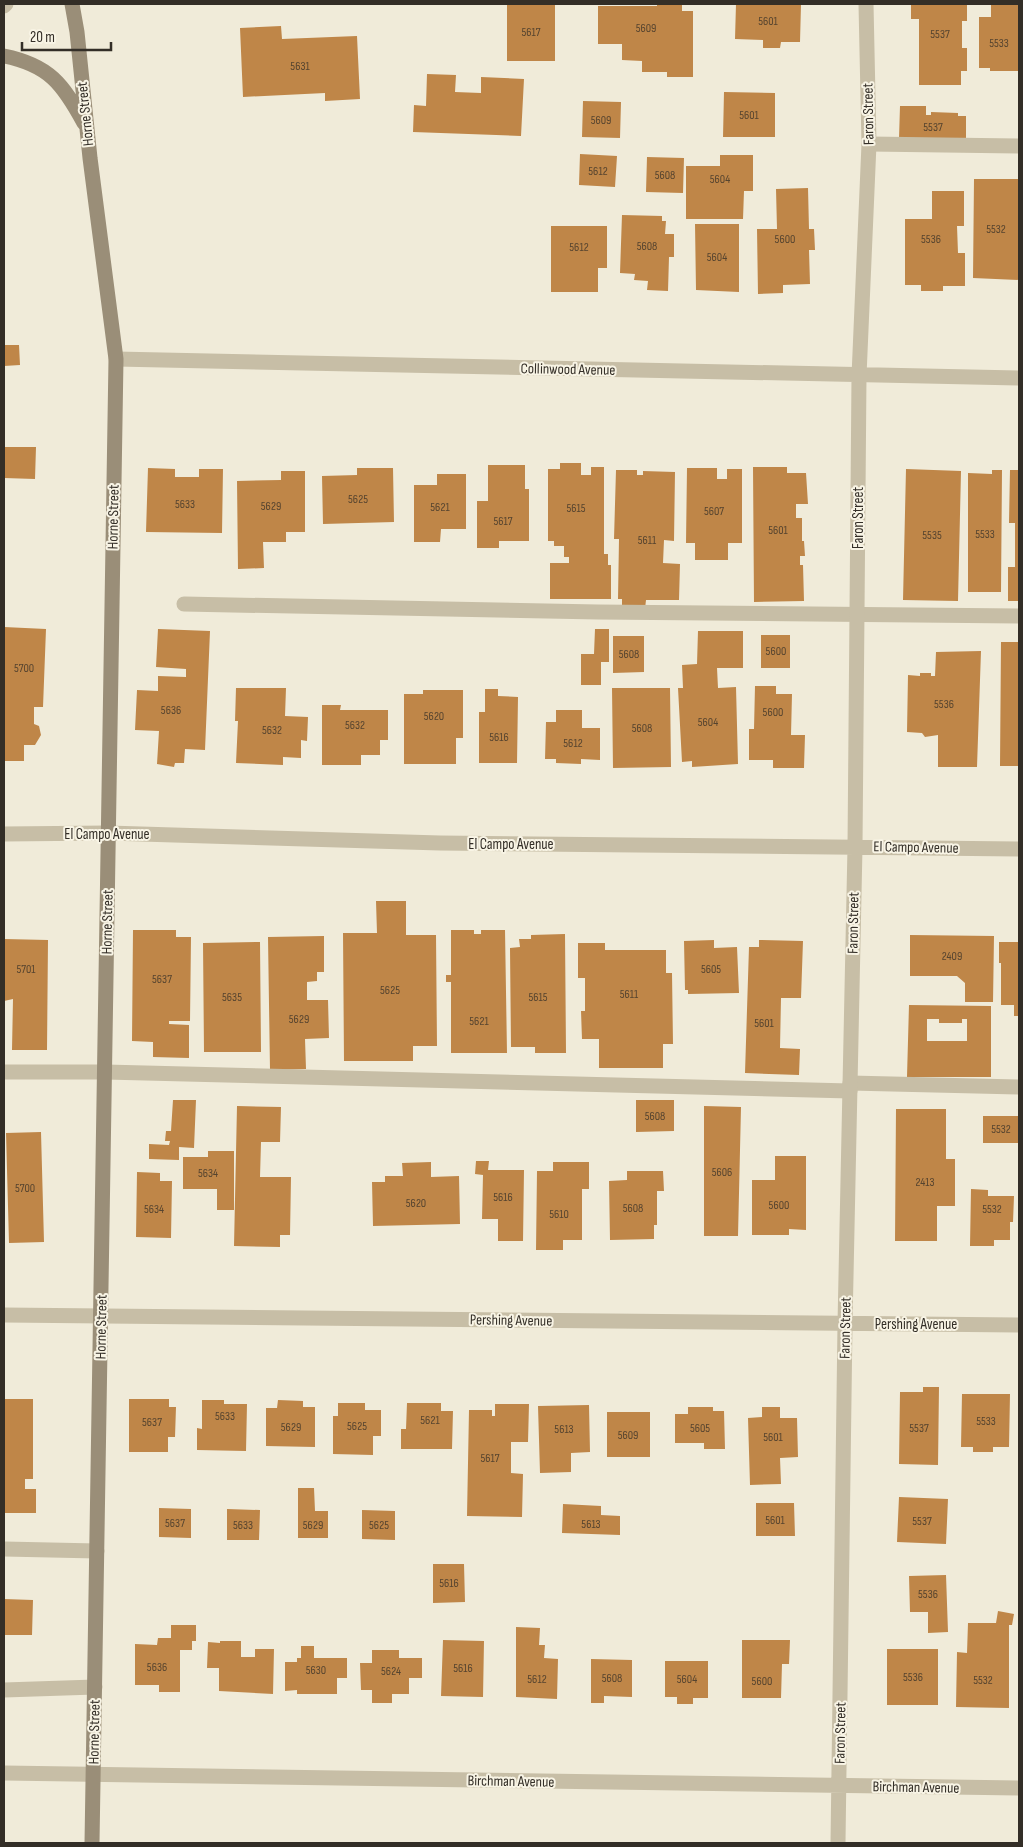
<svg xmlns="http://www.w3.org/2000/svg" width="1023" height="1847" font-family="'Sofia Sans Condensed',sans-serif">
<rect width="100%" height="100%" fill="#f0ebd9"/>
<path fill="#bf8648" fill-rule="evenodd" d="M507,4H555V61H507Z
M657,4H682V11H693V77H667V72H642V61L622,60V44H598V6H657Z
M736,4H801L800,42H781L780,48H763V40L735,39Z
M911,4H967V21H962V48H967V71H961V85H919V19H911Z
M991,4H1019V71H990V68H979V17H991Z
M281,26L282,39L357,36L360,99L325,101V93L243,97L240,28Z
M427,74L456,75L455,92L481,93V77L524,79L521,136L413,132L414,105L426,106Z
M724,92L775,93V137H723Z
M583,101L621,102L620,138L582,137Z
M900,106H926V115H931V112L958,113V116H966V140L899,139Z
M580,154L617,156L615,187L579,185Z
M720,155H753V191H744L743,219H686V166H720Z
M647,157L684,158L683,193L646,192Z
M974,179H1019V280L973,278Z
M808,188L809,229H814L815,250H809L810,284L783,285V293L758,294L757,229H777L776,189Z
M932,191H964V226H957L958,253H965V286H943V291H921V285H905V219H932Z
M622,215L662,216V221H666L665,234H674V257H669L668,291L647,290L648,281L634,280L635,274L620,273Z
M695,224H739V292L696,290Z
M551,226H607V268H598V292H551Z
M4,345H19L20,365L4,366Z
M4,447H36L35,479L4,478Z
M560,463H581V475H591V467H604V554H608V565H611V599H550V563H569V557H564V546H554V541H548V469H560Z
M488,465H525V489H529V541H499V548H477V501H488Z
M753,467H787V473H806L808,504H796V518H802V541H804L805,556H800V565H803L804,601L754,602Z
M148,468L175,469V477H199V469H223L222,533L146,532Z
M357,468H393L394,522L323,524L322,476L357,475Z
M687,468H717V479H727V469H742V543H728V560H695V543H686Z
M906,469L961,471L958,601L903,600Z
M616,470H637V475H643V471L675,472L674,541L664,540L663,563L680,564L679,600H646L645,609L622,608V599H618L619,539H614Z
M992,470H1002L1001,592H968V473L992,474Z
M1010,470H1019V601H1008V567H1015V523H1009Z
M281,471H305V532H286V542H263L264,568L238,569L237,481L281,480Z
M437,474H466V529H441L440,542H414V485H437Z
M4,627L46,629L43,707H34V724L39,726L41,735L35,745H24V761H4Z
M158,629L210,631L205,750L185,749L184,763H175L174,767L157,764L159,731L135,730L137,690L158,691V676L186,677V669L156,667Z
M595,629H609V662H601V685H581V654H594Z
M698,631H743V668H717L718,688L736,687L738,764L692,767V761L682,762L678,688H683L682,665L697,664Z
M761,635H790V668H761Z
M613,636H644V672L613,673Z
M1001,642H1019V766H1000Z
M981,651L977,767H938V735L925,737L922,733L907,732L908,675L920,676V673H931V676H935L936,652Z
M755,686H776V694H792L791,735H805L804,768H773V760H749V729H754Z
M236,688H286L285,716L308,717L307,741L301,740V758L283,757V765L236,763L238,721H235Z
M612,688H670L671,767L613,768Z
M485,689H498V696L518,697L517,763H479V712H485Z
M423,690H463V738H456V764H404V694H423Z
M322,705H341L340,710H388V740H380V755H361V765H322Z
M556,710H582V728H600V760L581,759V764L556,763V759H545L546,722H556Z
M376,901H406V935H436L437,1046H413V1061H344L343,933H377Z
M133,930H176V937H191L190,1021H169V1024L189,1025V1058L153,1057V1042L132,1041Z
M451,930H474V934H481V930H505L507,1053H451V982H446V975H451Z
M565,934L566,1053H535V1047H511L510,948L520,947L519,939H531V935Z
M910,935L994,936L993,1002H965V983L957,976H910Z
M324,936V972H317V981L307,982V1000H328L329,1038L305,1039L306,1069L270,1070L268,937Z
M4,939L48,940L47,1050H12L13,999L4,1001Z
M714,940V948L737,947L739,993L688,994V990H685L684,941Z
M759,940L803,941L801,998H781L780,1048L800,1049L799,1075L745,1073L749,947H759Z
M260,942L261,1052H204L203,943Z
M999,942H1019V1016H1014V1005H1001V963H999Z
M578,943H605V950H666V973H672L673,1044H663V1068H599V1039H582L581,1011H585V978H578Z
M909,1005L991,1006V1077H907ZM927,1019H939V1023H962V1019H967V1041H927Z
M173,1100H196L194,1148L179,1147V1160L149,1159V1144L169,1145L170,1141H165L166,1131H171Z
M636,1100H674V1131L636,1132Z
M237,1106L281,1107L280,1142H261L260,1177H291L290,1235H280V1247L234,1246Z
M704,1106L741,1107L738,1236H704Z
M896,1109H946V1159H955V1206H937V1241H895Z
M983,1116H1019V1143H983Z
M41,1132L44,1242L9,1243L6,1133Z
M208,1151H234V1210H217V1189H183V1157H208Z
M775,1156H806V1230L789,1229V1235H752V1180H775Z
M476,1161H489L488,1170H524L523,1241H498V1219H482L483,1175L475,1174Z
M431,1162V1177L459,1176L460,1224L373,1226L372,1182H385V1176H403L402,1163Z
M553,1162H589V1189H582V1240H563V1250H536L537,1171H553Z
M627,1171H663L664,1191H657V1225H654V1239L610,1240L609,1181L627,1180Z
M137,1172L160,1173V1181H172L171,1238L136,1237Z
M971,1189L988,1190V1196H1014L1013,1222H1010V1240H994V1246H970Z
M923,1387H939L938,1465L899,1464L900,1392H923Z
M962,1394H1010L1009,1447H993V1452H973V1447H961Z
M4,1399H33V1479H25V1489H36V1513H4Z
M129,1399H169V1407H176L175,1437H168V1452H129Z
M202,1400H224V1404H247L246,1451L197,1450V1428L202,1429Z
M278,1400L303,1401V1407H315V1447L266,1446V1408H277Z
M338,1403H365V1410H381V1436H373V1455L333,1454V1416H338Z
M407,1403H441V1411H453L452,1449H401V1429H406Z
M495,1404H529L528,1442H511V1473L523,1474L522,1517L467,1516L469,1410H492V1416H495Z
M589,1405L590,1452L571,1453V1472L540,1473L538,1406Z
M688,1407H713V1411H724L725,1449H704V1443H675V1414H688Z
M762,1407H780V1418H797L798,1457L780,1458L781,1484L750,1485L748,1418L762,1417Z
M607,1412H650V1457H607Z
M298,1488H314L315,1511H328V1538H298Z
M899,1497L948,1499L946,1544L897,1542Z
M756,1503H794L795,1536H756Z
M563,1504L601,1506V1515L620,1516V1535L562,1533Z
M159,1508L191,1509V1538L159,1537Z
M227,1509L260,1510L259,1540H227Z
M362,1510L395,1511V1540L362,1539Z
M433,1564H464L465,1602L433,1603Z
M946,1575L948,1632L928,1633V1612H910L909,1576Z
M4,1599L33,1600L32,1635H4Z
M998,1611L1014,1614L1012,1625H1009V1708L956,1707L957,1652L967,1653L968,1623H996Z
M171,1625H196V1641H192V1650H180V1692H159V1685H135V1644L157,1645L158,1638H171Z
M516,1627L540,1628L539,1645H545L544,1658L558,1659L557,1699L516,1697Z
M443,1640L484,1641L483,1697L441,1696Z
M742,1640H790L789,1664H782L781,1698H742Z
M220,1641H241V1657H255V1649H274L273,1694L219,1691V1668H207L208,1642L220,1643Z
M301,1646H314V1658H347V1678H337V1694H297V1690L285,1691V1662H297V1658H301Z
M887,1649H938V1705H887Z
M372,1650H399V1658H422V1678H409V1694H392V1703H372V1690H361L360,1663H372Z
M591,1659L632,1660V1697L604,1696V1703H591Z
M665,1661H708V1698H693V1704H677V1697H665Z"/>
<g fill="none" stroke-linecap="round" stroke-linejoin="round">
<path stroke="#c7bea6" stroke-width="15" d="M869,144L1019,146
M184,604L598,612L1019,616
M4,1072H105L850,1091
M850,1083L1019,1087
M4,1549L97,1551
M4,1690L95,1687"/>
<path stroke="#c7bea6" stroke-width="15" d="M4,6L6,4
M116,359L1019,378
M4,834L108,833L440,843L1019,849
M4,1315L1019,1325
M4,1773L1019,1788
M838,1843L845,1324L855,847L859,376L869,144L866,4"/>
<path stroke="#9a8e78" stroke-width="15" d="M72,4L77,32L90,158L116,359L92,1843
M4,56C49,65 63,84 84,123"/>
</g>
<g text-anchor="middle" stroke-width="4" stroke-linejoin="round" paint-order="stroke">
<g font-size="12" fill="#56442f">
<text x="768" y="25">5601</text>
<text x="646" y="32">5609</text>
<text x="531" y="36">5617</text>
<text x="940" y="38">5537</text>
<text x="999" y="47">5533</text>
<text x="300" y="70">5631</text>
<text x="749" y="119">5601</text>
<text x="601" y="124">5609</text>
<text x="933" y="131">5537</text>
<text x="598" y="175">5612</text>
<text x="665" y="179">5608</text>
<text x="720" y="183">5604</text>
<text x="996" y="233">5532</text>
<text x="785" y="243">5600</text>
<text x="931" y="243">5536</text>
<text x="647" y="250">5608</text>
<text x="579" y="251">5612</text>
<text x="717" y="261">5604</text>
<text x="358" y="503">5625</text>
<text x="185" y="508">5633</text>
<text x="271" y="510">5629</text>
<text x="440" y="511">5621</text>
<text x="576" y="512">5615</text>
<text x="714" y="515">5607</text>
<text x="503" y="525">5617</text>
<text x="778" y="534">5601</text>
<text x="985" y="538">5533</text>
<text x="932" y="539">5535</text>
<text x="647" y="544">5611</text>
<text x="776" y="655">5600</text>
<text x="629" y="658">5608</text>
<text x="24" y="672">5700</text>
<text x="944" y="708">5536</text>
<text x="171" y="714">5636</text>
<text x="773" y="716">5600</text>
<text x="434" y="720">5620</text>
<text x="708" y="726">5604</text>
<text x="355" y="729">5632</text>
<text x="642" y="732">5608</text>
<text x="272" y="734">5632</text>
<text x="499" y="741">5616</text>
<text x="573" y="747">5612</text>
<text x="952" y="960">2409</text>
<text x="26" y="973">5701</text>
<text x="711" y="973">5605</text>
<text x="162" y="983">5637</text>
<text x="390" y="994">5625</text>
<text x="629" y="998">5611</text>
<text x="232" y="1001">5635</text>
<text x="538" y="1001">5615</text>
<text x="299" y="1023">5629</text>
<text x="479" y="1025">5621</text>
<text x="764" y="1027">5601</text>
<text x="655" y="1120">5608</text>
<text x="1001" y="1133">5532</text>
<text x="722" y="1176">5606</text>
<text x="208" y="1177">5634</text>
<text x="925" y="1186">2413</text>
<text x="25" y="1192">5700</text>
<text x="503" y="1201">5616</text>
<text x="416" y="1207">5620</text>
<text x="779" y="1209">5600</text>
<text x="633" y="1212">5608</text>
<text x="154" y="1213">5634</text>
<text x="992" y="1213">5532</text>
<text x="559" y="1218">5610</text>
<text x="225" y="1420">5633</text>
<text x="430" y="1424">5621</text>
<text x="986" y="1425">5533</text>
<text x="152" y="1426">5637</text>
<text x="357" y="1430">5625</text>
<text x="291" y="1431">5629</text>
<text x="700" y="1432">5605</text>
<text x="919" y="1432">5537</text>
<text x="564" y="1433">5613</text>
<text x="628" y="1439">5609</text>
<text x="773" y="1441">5601</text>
<text x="490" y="1462">5617</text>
<text x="775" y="1524">5601</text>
<text x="922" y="1525">5537</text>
<text x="175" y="1527">5637</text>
<text x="591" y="1528">5613</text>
<text x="243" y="1529">5633</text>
<text x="313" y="1529">5629</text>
<text x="379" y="1529">5625</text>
<text x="449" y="1587">5616</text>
<text x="928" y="1598">5536</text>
<text x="157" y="1671">5636</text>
<text x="463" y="1672">5616</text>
<text x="316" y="1674">5630</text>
<text x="391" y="1675">5624</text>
<text x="913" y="1681">5536</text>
<text x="612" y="1682">5608</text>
<text x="537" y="1683">5612</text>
<text x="687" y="1683">5604</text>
<text x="983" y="1684">5532</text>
<text x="762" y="1685">5600</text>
</g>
<g font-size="15" fill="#332e27" stroke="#f8f4e5">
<text transform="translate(85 114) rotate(-96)" y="5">Horne Street</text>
<text transform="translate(868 114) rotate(-91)" y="5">Faron Street</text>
<text transform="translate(568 369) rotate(1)" y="5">Collinwood Avenue</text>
<text transform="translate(113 517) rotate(-89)" y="5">Horne Street</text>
<text transform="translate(858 518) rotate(-90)" y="5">Faron Street</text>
<text x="107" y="839">El Campo Avenue</text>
<text x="511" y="849">El Campo Avenue</text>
<text transform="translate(916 847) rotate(1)" y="5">El Campo Avenue</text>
<text transform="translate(107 922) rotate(-89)" y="5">Horne Street</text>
<text transform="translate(853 923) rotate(-89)" y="5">Faron Street</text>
<text transform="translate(511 1320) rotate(1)" y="5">Pershing Avenue</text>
<text x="916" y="1329">Pershing Avenue</text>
<text transform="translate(101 1327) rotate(-89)" y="5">Horne Street</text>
<text transform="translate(845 1328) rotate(-89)" y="5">Faron Street</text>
<text transform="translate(94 1732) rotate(-89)" y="5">Horne Street</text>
<text transform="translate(840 1733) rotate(-89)" y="5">Faron Street</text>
<text transform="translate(511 1781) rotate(1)" y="5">Birchman Avenue</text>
<text transform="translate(916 1787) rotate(1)" y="5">Birchman Avenue</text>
</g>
</g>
<rect width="1023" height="1847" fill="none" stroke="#332e27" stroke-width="10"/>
<path d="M22 42v8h89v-8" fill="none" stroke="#332e27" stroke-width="2.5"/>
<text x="30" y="42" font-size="15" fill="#332e27" stroke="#f8f4e5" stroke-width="4" paint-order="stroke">20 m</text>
</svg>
